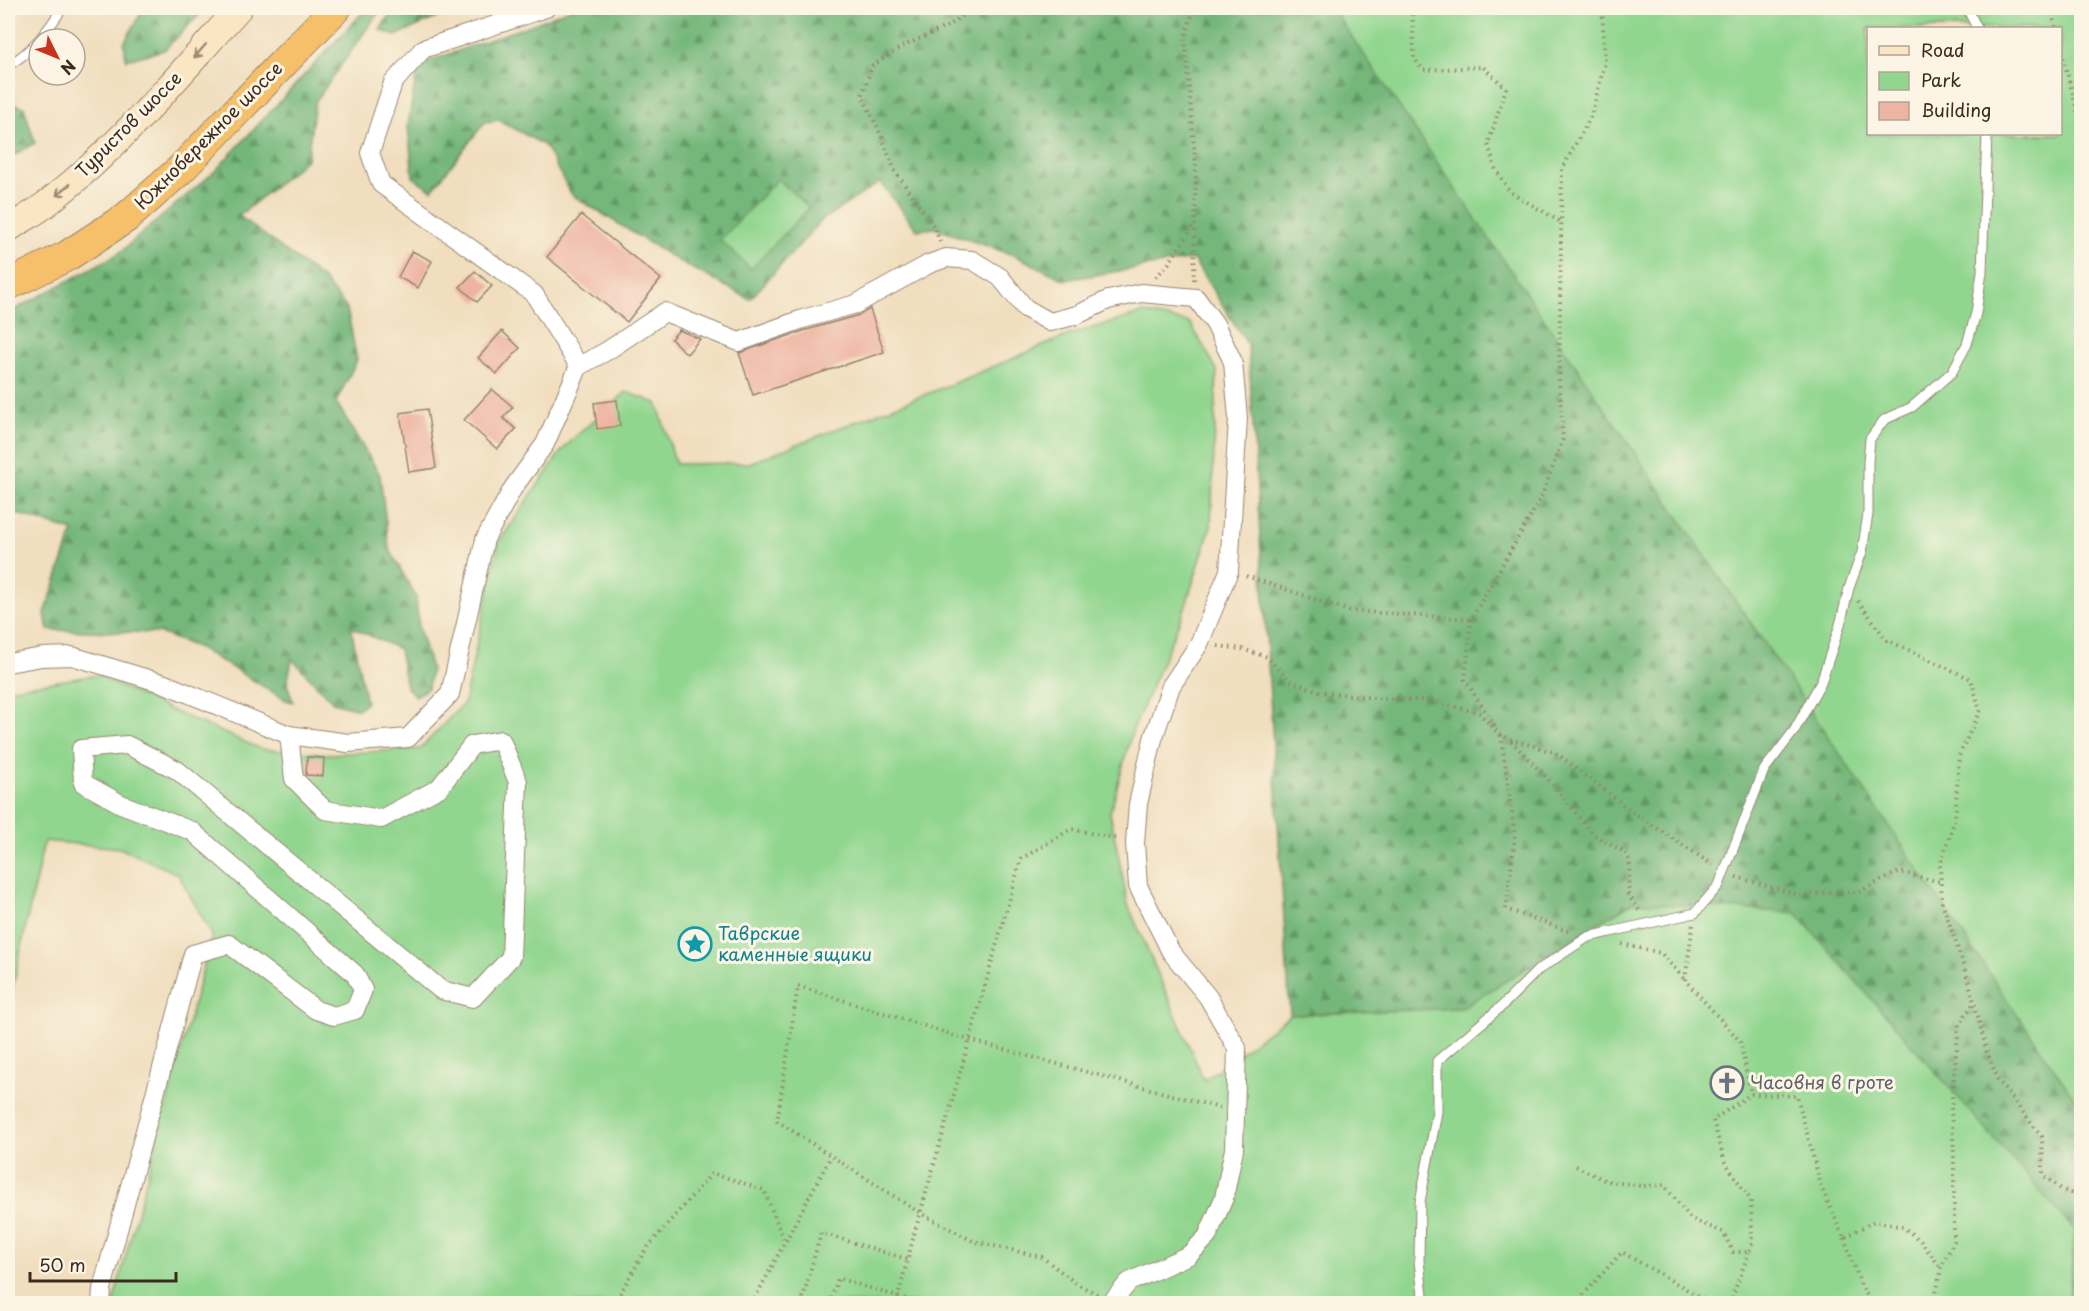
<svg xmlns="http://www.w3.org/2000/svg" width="2089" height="1311" font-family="'Playpen Sans',sans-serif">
<defs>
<pattern id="forest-firs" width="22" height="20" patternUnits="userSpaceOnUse" patternTransform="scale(1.5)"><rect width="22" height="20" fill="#74b77a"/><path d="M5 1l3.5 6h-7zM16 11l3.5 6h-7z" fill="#609563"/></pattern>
</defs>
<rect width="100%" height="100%" fill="#fcf5e5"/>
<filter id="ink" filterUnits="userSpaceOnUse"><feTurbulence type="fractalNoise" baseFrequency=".0167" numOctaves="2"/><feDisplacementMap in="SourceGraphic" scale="12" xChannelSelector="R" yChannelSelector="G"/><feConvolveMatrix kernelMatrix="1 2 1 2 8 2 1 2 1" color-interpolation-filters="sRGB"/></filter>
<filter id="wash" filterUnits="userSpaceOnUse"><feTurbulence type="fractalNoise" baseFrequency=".008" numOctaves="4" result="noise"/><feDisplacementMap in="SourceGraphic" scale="24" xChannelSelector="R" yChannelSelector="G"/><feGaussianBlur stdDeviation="1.35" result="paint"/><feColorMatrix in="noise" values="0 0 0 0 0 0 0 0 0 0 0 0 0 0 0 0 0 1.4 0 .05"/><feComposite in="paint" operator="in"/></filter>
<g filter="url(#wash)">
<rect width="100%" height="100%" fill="#f0debe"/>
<path fill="url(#forest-firs)" stroke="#58704c" stroke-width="1.5" fill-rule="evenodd" d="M144,8H206L164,50L126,60L124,43Z
M393,8H458L396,36L380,30Z
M572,8H2081V1303H2068L2075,1231L1633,902L1462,1008L1290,1015L1248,345L1193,259L1065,280L1016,256L935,228L917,230L880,182L823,219L750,299L680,262L572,195L544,145L499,120L485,122L432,190L413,177L408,125L418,65L536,23ZM1868,28H2060V134H1868Z
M381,9L315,102L307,159L239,216L323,279L347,309L357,360L336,402L380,475L389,548L416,597L419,628L431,669L428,688L416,696L406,687L399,649L351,627L366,703L358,709L333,702L292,659L287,684L293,702L286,700L199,648L160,633L48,630L45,613L73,531L8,511V311L16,309L118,254L215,171L365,10Z
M8,102L24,107L35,143L8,159Z"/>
<path fill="#91d68f" stroke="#668056" stroke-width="1.5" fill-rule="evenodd" d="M1332,8H2081V1108ZM1868,28H2060V134H1868Z
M778,179L809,208L751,269L720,240Z
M1143,313L1190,323L1217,370L1211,526L1184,611L1132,732L1110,813L1128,905L1204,1080L1290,1015L1462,1008L1633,902L1796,913L2075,1231L2068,1303H113L212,935L178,874L120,848L44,841L8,1010V689L97,675L175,712L261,749L329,754L420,749L464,703L499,542L560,453L575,437L626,392L657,403L676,464L749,463L942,388L1069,335Z"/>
<g id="blocks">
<path fill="#eeb4a2" d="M581,215L661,279L627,322L547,257Z
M412,251L432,261L418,288L398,277Z
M475,271L492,286L477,302L460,287Z
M870,309L884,352L753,395L739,353L806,330L859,315Z
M679,330L700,339L687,354L671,339Z
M502,331L520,348L497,374L478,358Z
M492,389L513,407L503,418L516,429L497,449L464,420Z
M617,400L620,426L597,429L594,403Z
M427,409L436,468L409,472L400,413Z
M307,757L324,758L323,776L306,775Z"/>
</g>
</g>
<g filter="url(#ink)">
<use href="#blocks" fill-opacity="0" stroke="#96846e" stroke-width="1.5"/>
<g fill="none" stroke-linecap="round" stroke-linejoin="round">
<g stroke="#96846e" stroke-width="11">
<path id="service" d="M1967,8L1977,28
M8,65C28,56 51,27 62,8
M1424,1304L1419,1261L1420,1202L1437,1112V1061L1502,1006L1538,970L1588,937L1695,913L1719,885L1764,770L1794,731L1821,682L1840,625L1849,588L1862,552L1868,514V462L1870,439L1884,420L1912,407L1952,372L1967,344L1976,313L1982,272L1987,134"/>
</g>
<g stroke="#96846e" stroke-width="20">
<path id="minor" d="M546,8L423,49L393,83L370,153L381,184L534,294L579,366
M579,366L607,351L665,312L739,342L803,319L856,304L929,264L946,258L972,260L1000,277L1025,308L1050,322L1077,315L1108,300L1141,293L1196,298L1215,324L1233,362L1238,418L1229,571L1199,644L1171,686L1153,739L1138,804L1135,843L1138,886L1171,952L1208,997L1237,1048L1234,1149L1224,1198L1207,1237L1189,1255L1129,1282L1110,1304
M8,663L42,657L72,656L165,684L289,735L348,743L408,738L450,694L485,539L513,488L545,444L579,366
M101,1304L102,1289L193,954L229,944L316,1010L334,1016L355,1010L363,990L355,974L192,831L121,804L83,783L81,749L127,745L177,770L441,990L473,998L511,957L518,782L501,740L472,745L439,788L381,819L325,810L294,779L289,735"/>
</g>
<g stroke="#96846e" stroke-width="28">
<path id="secondary" d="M8,229C21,220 37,212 50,201C122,144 178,76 239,8"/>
</g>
<g stroke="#96846e" stroke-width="32">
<path id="trunk" d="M8,285L67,256L127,217L180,170L336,8"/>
</g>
<path stroke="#96846e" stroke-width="4" stroke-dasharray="1.5 4.5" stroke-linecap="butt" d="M1412,8L1414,58L1423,70L1483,67L1506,88L1488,144L1495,168L1510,192L1561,222
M2050,8L2056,28
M2060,46L2081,125
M940,242L935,228L895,171L878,128L862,96L872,66L901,47L950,25L971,8
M1156,277L1169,263L1194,225
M1194,280L1196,169L1185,38L1194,8
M1246,576L1350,611L1471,619L1541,498L1563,439L1559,381L1562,169L1591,116L1605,63L1602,8
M1858,601L1887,640L1971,679L1980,710L1959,756L1955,819L1940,865L1942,902L1968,979L1987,1052L1998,1080L2042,1137L2043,1175L2061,1189L2082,1198
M1471,619L1465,680L1497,729
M1218,646L1242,649L1267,657L1290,681L1321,692L1375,698L1433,701L1479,713L1501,736L1556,753L1634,813L1713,865
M1501,735L1515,835L1506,909L1571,932
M1511,741L1547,778L1594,835L1625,852L1630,861L1628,894L1640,912
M1736,877L1803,896L1826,892H1858L1899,872L1941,882
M1693,925L1685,980L1740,1041L1751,1094L1797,1096L1822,1189L1844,1238L1874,1221L1903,1227L1921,1241L1941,1268
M1622,944L1661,953L1685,980
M1576,1166L1606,1181L1642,1186L1664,1185L1691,1219L1723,1232L1733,1252H1749L1752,1243L1751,1201L1725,1162L1713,1120L1751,1094
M1844,1238L1862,1288L1874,1304
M1097,1294L1077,1284L1042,1257L973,1241L920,1213L777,1121L798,986L969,1040L1220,1108
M618,1298L631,1304
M614,1304L646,1249L712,1173L764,1190L785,1243
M752,1304L831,1156
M801,1304L821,1233L907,1259
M830,1304L838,1278L921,1304
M872,1304H875
M896,1304L914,1235L1021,859L1071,829L1119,839
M1575,1304L1622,1252L1712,1304
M1733,1304V1295L1749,1252
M1934,1304L1941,1268L1954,1241V1153L1951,1108L1959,1024L1974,1003"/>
<use href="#service" stroke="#fff" stroke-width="9"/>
<use href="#minor" stroke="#fff" stroke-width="18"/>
<use href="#secondary" stroke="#fbe6c4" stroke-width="26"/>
<use href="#trunk" stroke="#f6c06b" stroke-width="30"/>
</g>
<defs><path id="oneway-shaft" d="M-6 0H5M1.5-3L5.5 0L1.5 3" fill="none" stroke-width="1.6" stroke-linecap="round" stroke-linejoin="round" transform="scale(1.5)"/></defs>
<g stroke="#9b8871">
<use href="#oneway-shaft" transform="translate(200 51) rotate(131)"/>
<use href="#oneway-shaft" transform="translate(63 190) rotate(140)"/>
</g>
</g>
<defs>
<g id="sight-ring" transform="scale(1.725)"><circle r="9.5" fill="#fcf5e5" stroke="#0f9aa8" stroke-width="1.5"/><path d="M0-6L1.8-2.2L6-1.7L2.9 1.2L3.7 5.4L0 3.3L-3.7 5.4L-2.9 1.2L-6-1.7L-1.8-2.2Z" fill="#0f9aa8"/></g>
<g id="church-ring" transform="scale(1.725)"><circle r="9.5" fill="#fcf5e5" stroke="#6b7280" stroke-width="1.5"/><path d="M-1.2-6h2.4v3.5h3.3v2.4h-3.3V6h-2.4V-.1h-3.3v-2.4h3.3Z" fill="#6b7280"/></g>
</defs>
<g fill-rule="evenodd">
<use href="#sight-ring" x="695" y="944"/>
<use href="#church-ring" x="1727" y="1083"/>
</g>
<g text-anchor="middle" stroke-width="6" stroke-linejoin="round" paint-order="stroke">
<g font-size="18" fill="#3b2a1e" stroke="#fcf5e5">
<text transform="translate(129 125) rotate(-45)" y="6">Туристов шоссе</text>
<text transform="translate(209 136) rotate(-45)" y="6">Южнобережное шоссе</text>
</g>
<g font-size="18" fill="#0d838f" stroke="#fcf5e5" text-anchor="start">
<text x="718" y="940">Таврские<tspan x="718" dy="21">каменные ящики</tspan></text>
</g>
<g font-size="18" fill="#5b616d" stroke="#fcf5e5" text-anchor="start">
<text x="1750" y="1089">Часовня в гроте</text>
</g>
</g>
<rect width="2089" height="1311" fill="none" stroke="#fcf5e5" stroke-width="30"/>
<rect x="1867" y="27" width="195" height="108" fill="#fcf5e5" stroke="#afa495" stroke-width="1.5"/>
<rect x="1879" y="46" width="30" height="9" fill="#fbe6c4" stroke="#afa495" stroke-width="1.5"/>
<text x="1921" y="57" font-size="18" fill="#3b2a1e">Road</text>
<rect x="1879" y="72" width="30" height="18" fill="#91d68f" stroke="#afa495" stroke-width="1.5"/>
<text x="1921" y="87" font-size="18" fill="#3b2a1e">Park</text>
<rect x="1879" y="102" width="30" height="18" fill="#eeb4a2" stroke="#afa495" stroke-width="1.5"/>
<text x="1921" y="117" font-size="18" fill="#3b2a1e">Building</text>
<g transform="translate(57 57) rotate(133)"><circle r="28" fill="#fcf5e5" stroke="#afa495" stroke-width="1.5"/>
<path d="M0-4.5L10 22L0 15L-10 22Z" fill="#c8321e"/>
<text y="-9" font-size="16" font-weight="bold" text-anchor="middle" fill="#3b2a1e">N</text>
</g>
<path d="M30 1272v9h146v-9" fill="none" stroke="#3b2a1e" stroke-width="3"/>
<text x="39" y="1272" font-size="18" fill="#3b2a1e" stroke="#fcf5e5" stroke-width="4.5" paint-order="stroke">50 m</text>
</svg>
